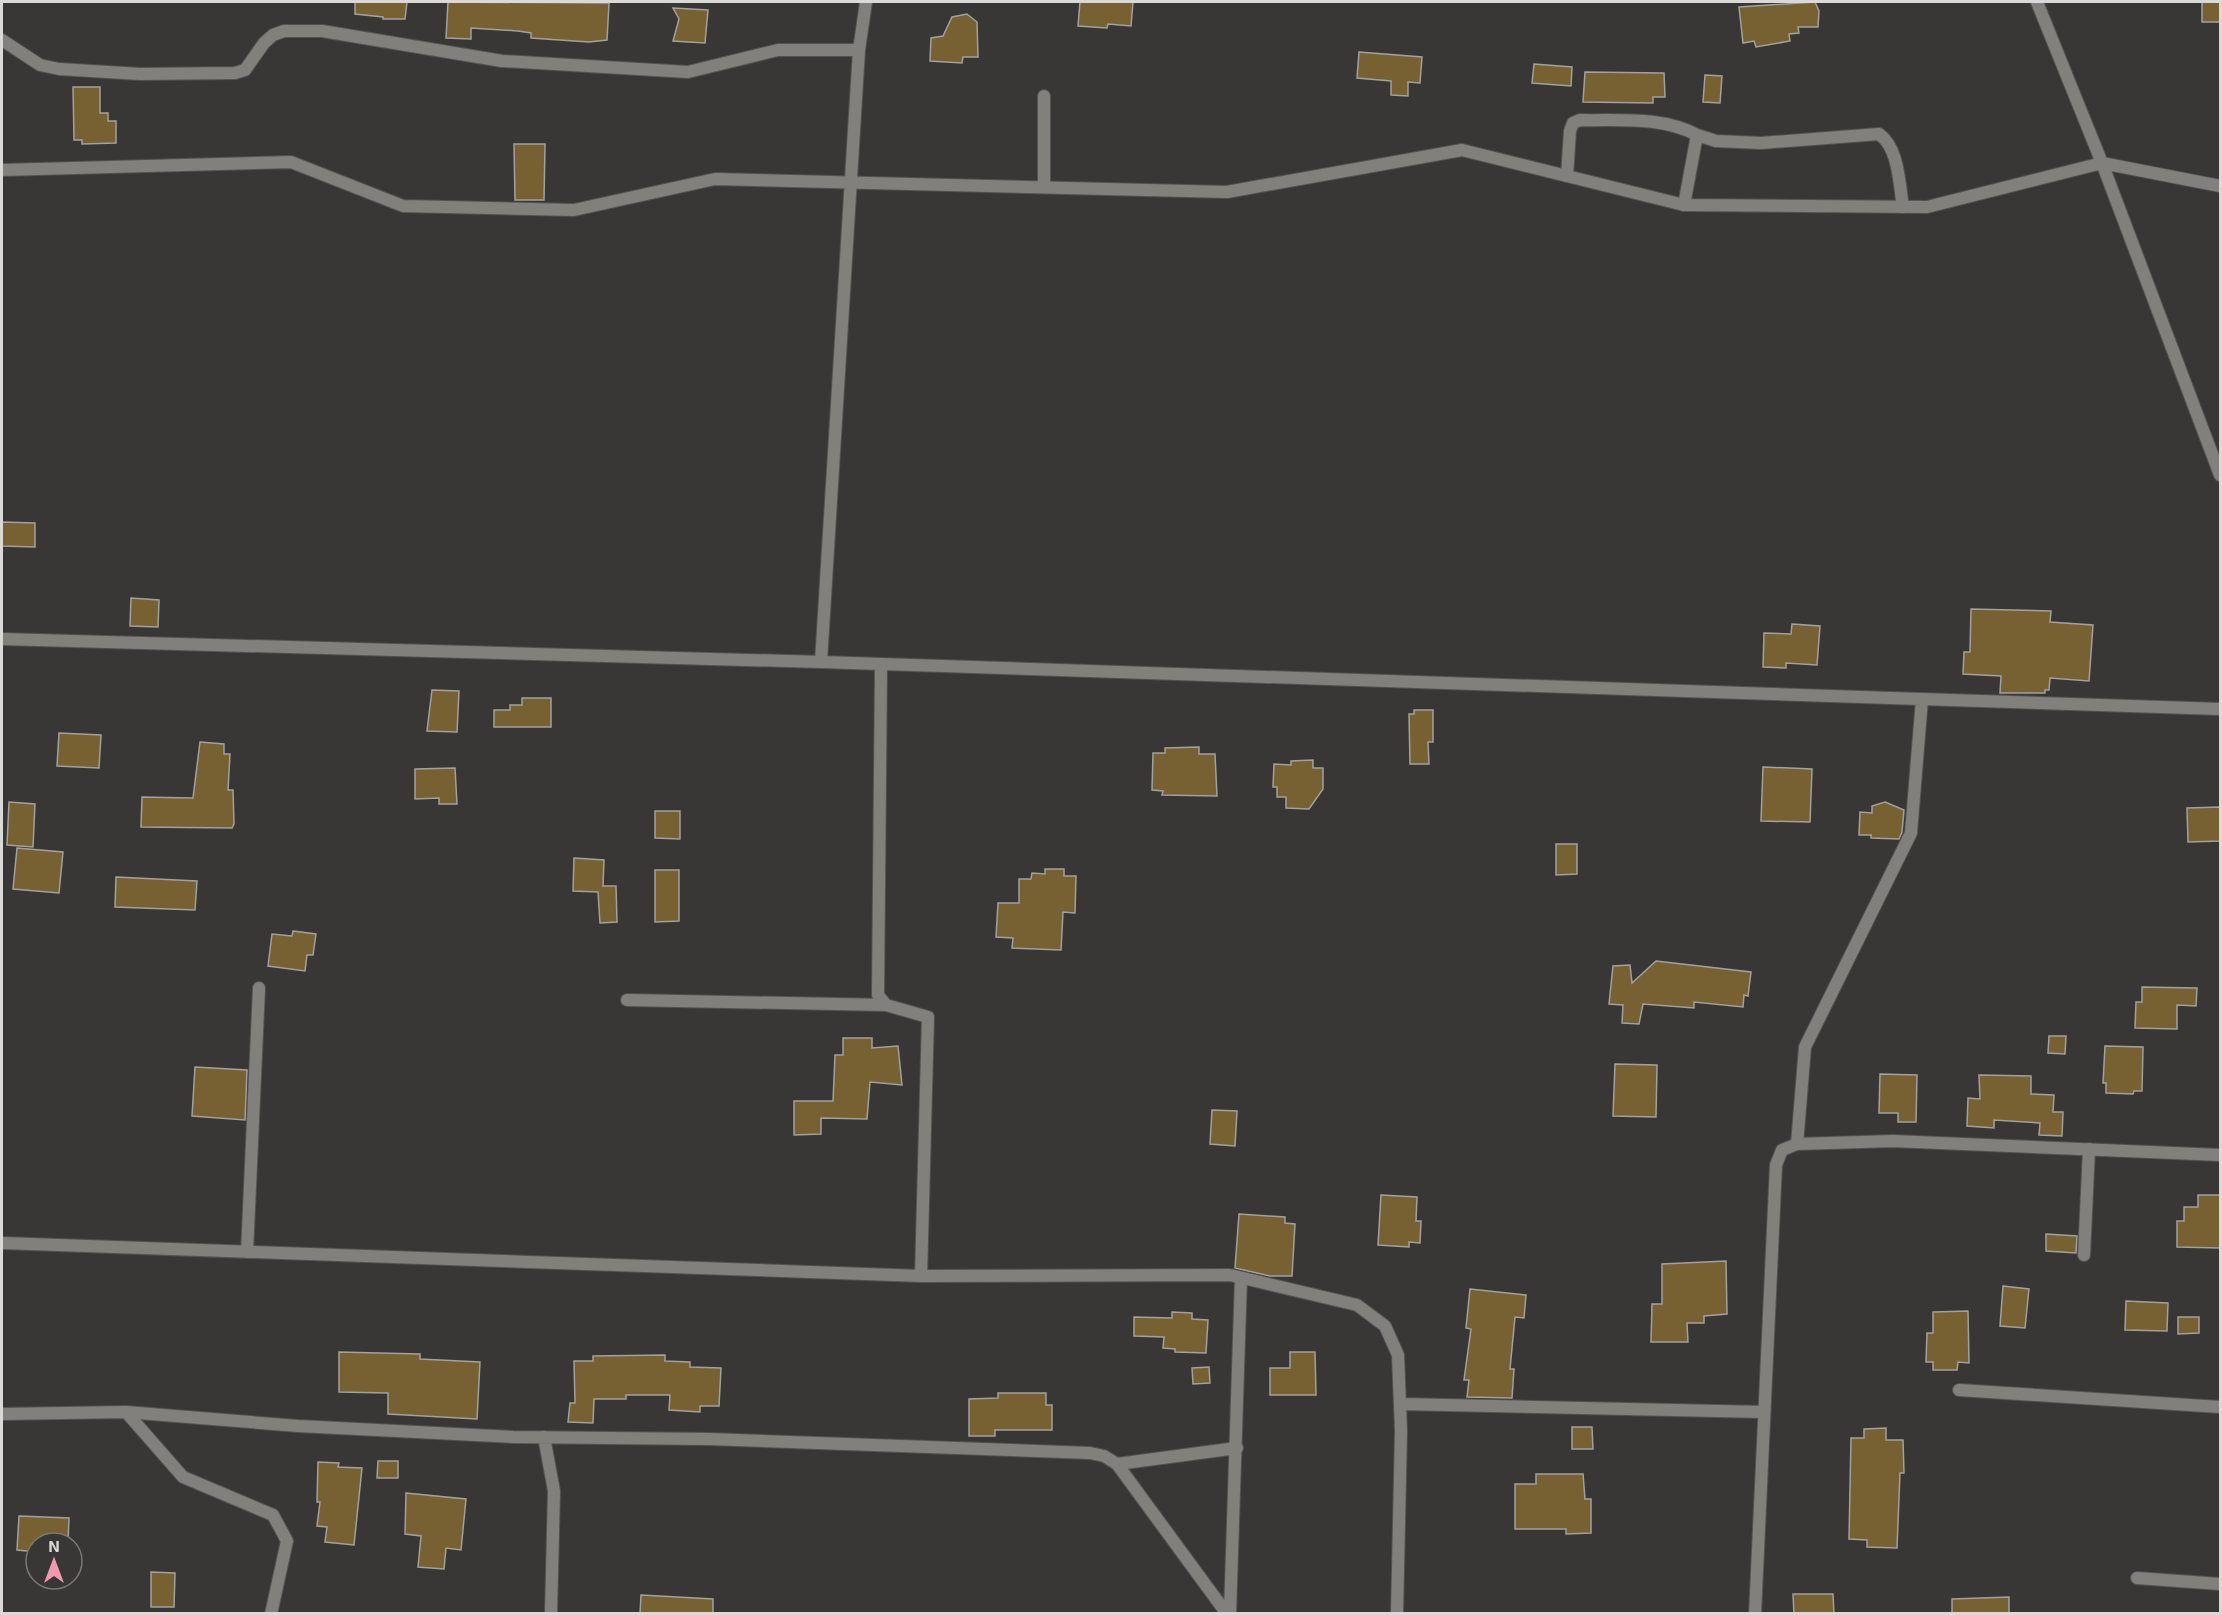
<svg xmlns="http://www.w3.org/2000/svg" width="2222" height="1615" font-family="'Exo 2',sans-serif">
<rect width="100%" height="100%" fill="#393735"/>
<path fill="#776032" stroke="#a2a19e" stroke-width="1.5" d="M355,2H407L405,19H383V17L355,14Z
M448,2L609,3L607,40L589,42L531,38V33L518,31L471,28V39L446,38Z
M1080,2H1133L1131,26L1108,24L1107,28L1078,26Z
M1815,2L1819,11L1818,27H1798L1799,33L1789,34L1790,41L1756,47L1754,41L1743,43L1739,7Z
M2202,2H2220V22H2202Z
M673,8L708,10L705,43L673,41L679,19Z
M967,14L977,22L978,57H963L962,63L930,61L931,38L943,36L952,17Z
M1359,52L1422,57L1420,83L1408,82V96L1391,95V81L1357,78Z
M1534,64L1572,67L1571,86L1532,83Z
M1585,72L1664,73L1665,97H1653V103L1583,102Z
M1705,75L1722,76L1720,103L1703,102Z
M73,87H100V113H108V121H116V143L82,144V140H74Z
M514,144H545L544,200H515Z
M2,522L35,523V547L2,546Z
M131,598L159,600L158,627L130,626Z
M1971,609L2051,611L2050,622L2093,625L2089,681L2050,678L2049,690H2045V693H2000L2001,676L1963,674L1964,652H1970Z
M1792,624L1820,626L1817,665L1786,663V668L1763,667L1764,633L1791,634Z
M432,690L459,691L457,732L427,731Z
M522,698H551V727H494V710H510V705H522Z
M1414,710H1433V742H1428L1429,764H1410L1409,714H1414Z
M59,733L101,735L99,768L57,766Z
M200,742L224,744V754H230L228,790H233L234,824L232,828L141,827L142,797L193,798Z
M1199,747V754H1215L1217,796L1162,795L1163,791L1152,790L1153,753H1165V748Z
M1313,760V768H1323V789L1309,809L1286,808V797H1277V787H1273L1274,764L1291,765V761Z
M1763,767L1812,769L1810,822L1761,821Z
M455,768L457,804H439V798L415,799V769Z
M9,802L35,804L33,847L7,845Z
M1885,802L1904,810L1902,832L1899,839L1871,838V835H1859L1860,812L1872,813V806Z
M2220,807V841L2188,842L2187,808Z
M655,811H680V839L655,838Z
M1556,844H1577V874L1556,875Z
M17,848L63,852L59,893L13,889Z
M574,858L604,860L603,886H616L617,922L600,923L598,892L573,891Z
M1045,869H1064V876H1076L1075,913L1063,912L1061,950L1012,948L1013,938L996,937L998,903H1019V879H1031L1032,873L1045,874Z
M655,870H679V921L655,922Z
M116,877L197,881L195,910L115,907Z
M293,931L316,934L313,955H307L305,971L268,966L272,934L292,936Z
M1656,961L1751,972L1748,996L1744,995L1743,1007L1694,1002V1008L1643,1004L1639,1024L1622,1023L1623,1005L1609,1004L1613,966L1630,965L1632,983Z
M2142,987L2197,988L2196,1006L2177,1005V1029L2135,1028L2136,1002H2142Z
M2049,1036H2066L2065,1054L2048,1053Z
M843,1038H872V1048L898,1046L902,1085L870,1082L867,1119L821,1118V1134L794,1135V1101H833L835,1055H843Z
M2105,1046L2143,1047L2142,1091H2134L2133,1094L2106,1093V1083H2103Z
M1615,1064L1657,1065L1656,1117L1613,1116Z
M195,1067L247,1070L245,1120L192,1116Z
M1880,1074L1917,1075L1916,1122H1898V1113H1879Z
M1979,1075L2031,1076V1094L2054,1095L2053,1112H2063L2062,1136L2039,1135L2040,1123L1994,1120V1128L1967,1126L1968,1098L1980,1099Z
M1212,1110L1237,1111L1235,1146L1210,1144Z
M1381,1195L1417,1197L1416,1221H1421L1420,1243L1409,1242V1247L1378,1245Z
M2198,1195H2220V1248L2177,1247V1221H2184V1207H2198Z
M1239,1214L1285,1217V1223L1295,1224L1292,1276H1270L1235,1268Z
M2046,1234L2077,1236L2076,1253L2046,1251Z
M1726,1261L1727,1314L1704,1316V1323H1687L1688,1342H1651L1652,1304H1662V1264Z
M2003,1286L2029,1289L2025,1328L2000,1326Z
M1470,1289L1526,1295L1524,1318L1515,1317L1510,1369H1514L1512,1398L1467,1397L1469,1380H1464L1471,1329L1466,1328Z
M2126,1301L2168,1303L2167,1331L2125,1330Z
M1968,1311L1969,1363L1958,1362L1957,1370H1933V1362H1926L1927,1333H1933V1312Z
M1172,1312L1192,1313V1319L1208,1320L1206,1353L1175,1352V1349L1163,1348L1164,1337L1134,1336V1317L1172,1318Z
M2178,1317H2199V1333L2178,1334Z
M339,1352L420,1354V1359L480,1362L477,1419L388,1414V1393L339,1392Z
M1290,1352H1315L1316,1395H1270V1368H1290Z
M665,1355V1361L690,1362V1367L721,1368L719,1406H700V1412L669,1410L670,1395H626V1399H594L593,1423L568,1422L570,1403H575L574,1361H593V1356Z
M1209,1367L1210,1383L1193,1384L1192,1368Z
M998,1393H1046V1405H1052V1430H995V1436H969V1399L998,1398Z
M1572,1427H1592L1593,1449H1572Z
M1886,1428V1440H1903L1904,1473H1900L1897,1548L1867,1547V1540L1849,1539L1851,1438H1864V1429Z
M378,1461H398V1478H377Z
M318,1462L339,1463L338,1467L362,1468L354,1545L325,1542L327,1527L317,1526L320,1502H317Z
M1536,1474H1583L1585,1499H1591V1533L1566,1534V1529H1515V1484H1536Z
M406,1493L466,1499L461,1550L446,1548L444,1569L418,1567L421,1536L405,1534Z
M19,1516L69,1518L68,1543H36V1552L17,1550Z
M151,1572L175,1573L174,1607H151Z
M1793,1594H1833L1834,1614H1794Z
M641,1595L713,1599V1614H640Z
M2009,1597V1614H1952V1599Z"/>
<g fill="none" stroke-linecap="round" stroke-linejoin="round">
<g stroke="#545351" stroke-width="14">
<path id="lane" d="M1567,176L1570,131L1573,123L1580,120C1619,121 1662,116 1697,135
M1044,187V96
M1684,205L1697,135L1716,141L1761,143L1879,134C1899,148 1899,183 1903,207
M2084,1255L2089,1149
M1117,1464L1237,1448"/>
</g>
<g stroke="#545351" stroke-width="14">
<path id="street" d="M2037,2L2102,163L2220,475
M2,40L40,65L59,69L140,74L235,73L245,70L264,43L273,35L284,31H322L502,61L688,72L778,50H859
M2,170L291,162L403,206L574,210L715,179L1227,192L1462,150L1684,205L1927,207L2102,163L2220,186
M2,639L821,662L2220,709
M821,662L859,50L866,2
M881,666L878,995L886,1005L928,1017L921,1276
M627,1000L886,1005
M1797,1144L1805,1047L1911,833L1922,699
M2,1243L921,1276L1230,1275L1357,1305L1385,1326L1398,1355L1401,1431L1397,1614
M247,1252L259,988
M1959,1390L2220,1407
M1401,1404L1764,1412
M126,1412L183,1477L273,1515L287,1541L271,1614
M2,1414L126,1412L298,1426L513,1437L709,1439L1090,1453L1104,1456L1117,1464L1227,1614
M544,1437L554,1491L551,1614
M2137,1578L2220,1584
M1230,1614L1241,1278
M1755,1614L1776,1165L1782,1150L1797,1144L1893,1141L2220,1155"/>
</g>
<use href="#lane" stroke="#82807d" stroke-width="12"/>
<use href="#street" stroke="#82807d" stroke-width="12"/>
</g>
<rect width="2222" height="1615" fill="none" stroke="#dad9d8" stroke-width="6"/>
<g transform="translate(54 1561)"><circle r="28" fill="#393735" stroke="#797876" stroke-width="1.5"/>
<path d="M0-4.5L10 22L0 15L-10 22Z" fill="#f29aad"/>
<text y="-9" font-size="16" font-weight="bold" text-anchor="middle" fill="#dad9d8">N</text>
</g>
</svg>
